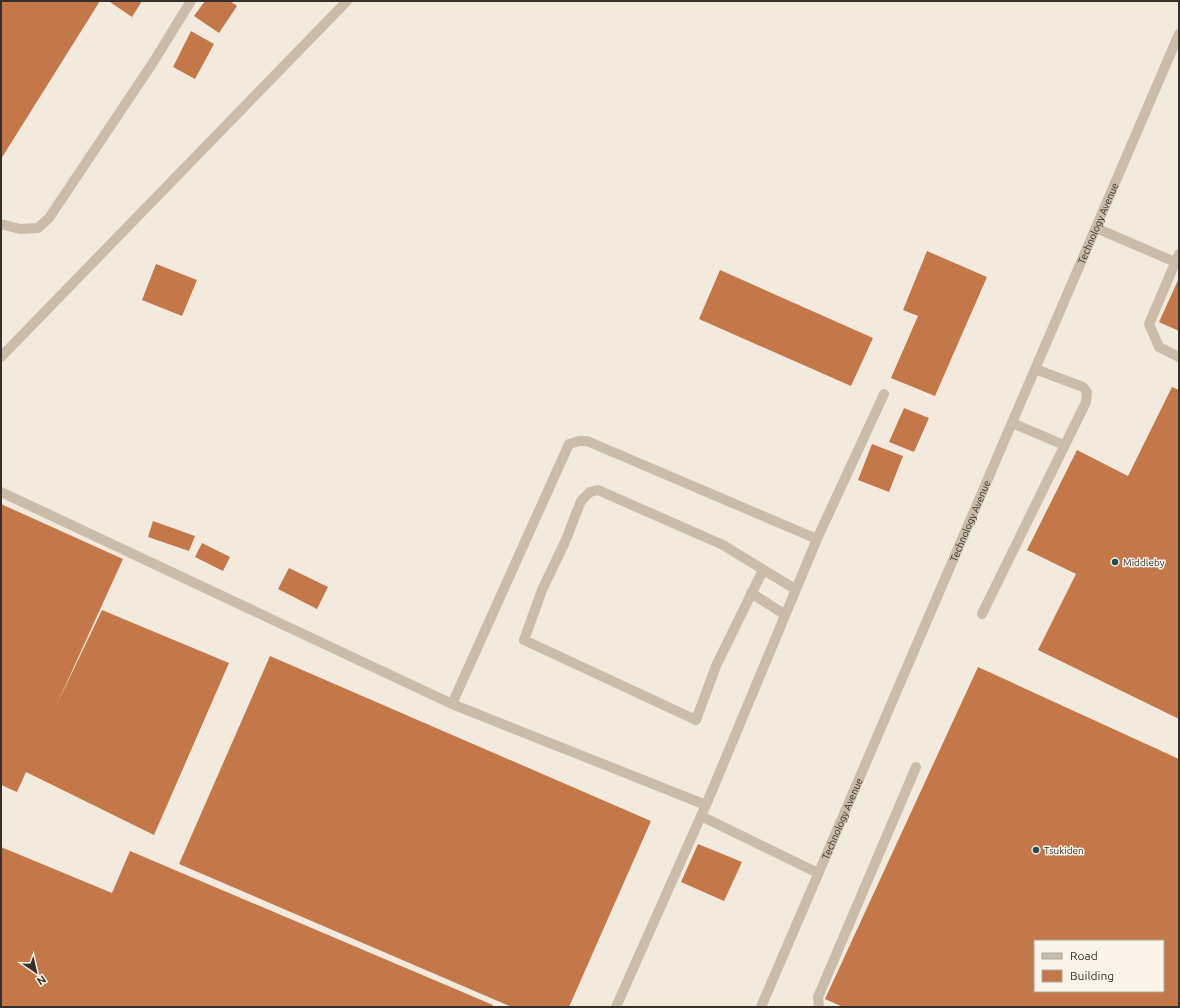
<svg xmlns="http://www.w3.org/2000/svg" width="1180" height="1008" font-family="Ubuntu,sans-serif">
<rect width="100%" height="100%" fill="#f2ebdd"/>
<path fill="#c47749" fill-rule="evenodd" d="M1,1H100L1,159Z
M111,1H142L132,17L110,2Z
M205,1H230L237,6L219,33L194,16Z
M191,31L214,44L195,79L173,67Z
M927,251L987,277L935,396L891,378L918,316L903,310Z
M156,264L197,280L182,316L142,300Z
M720,270L873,338L851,386L699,319Z
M1179,278V331L1159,322Z
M1172,387L1179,390V719L1038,650L1076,574L1027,550L1077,450L1128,476Z
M904,408L929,418L914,452L889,442Z
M872,444L903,456L889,492L858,480Z
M1,504L123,559L56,706L102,610L229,663L154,835L26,772L17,792L1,785Z
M153,521L195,536L189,551L148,537Z
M202,543L230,557L223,571L195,557Z
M289,568L328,587L317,609L278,589Z
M270,656L651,821L569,1007H512L179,864Z
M978,667L1179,759V1007H843L825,999ZM1035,941H1163V991H1035Z
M698,844L742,862L724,901L681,882Z
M1,847L112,893L130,851L493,1005L492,1007H1Z"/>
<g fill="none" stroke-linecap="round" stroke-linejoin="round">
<path stroke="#cabca9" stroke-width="10" d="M1,224L20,229L38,228L49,218L154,61L191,1
M1096,228L1175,262
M1179,254L1149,324L1159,347L1179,357
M1012,423L1064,445
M1,492L452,704L706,805L701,816L818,873
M763,570L716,666L696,720L524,640L542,590L565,542L581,501L590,492L598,490L723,545L795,589
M751,593L784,614
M982,614L1086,402L1087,392L1083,387L1035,369
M452,704L569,444L579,441H587L817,539
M706,805L817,539L884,394
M616,1007L701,816
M819,1007L818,997L916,767"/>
<g stroke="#cabca9" stroke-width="10">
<path d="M1,357L347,1"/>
<path id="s1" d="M761,1007L1179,34"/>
</g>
</g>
<g fill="#1f4d58" stroke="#faf4ea" stroke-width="1.5">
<circle cx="1115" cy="562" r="4"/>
<circle cx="1036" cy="850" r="4"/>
</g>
<g text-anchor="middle" stroke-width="3" stroke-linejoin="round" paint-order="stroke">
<g font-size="10" fill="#372f29" stroke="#faf4ea">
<text dy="4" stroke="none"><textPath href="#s1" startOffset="853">Technology Avenue</textPath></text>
<text dy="4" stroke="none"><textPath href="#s1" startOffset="529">Technology Avenue</textPath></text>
<text dy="4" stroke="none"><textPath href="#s1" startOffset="205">Technology Avenue</textPath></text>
</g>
<g font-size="10" fill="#372f29" stroke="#faf4ea" text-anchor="start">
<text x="1123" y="566">Middleby</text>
<text x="1044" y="854">Tsukiden</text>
</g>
</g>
<rect width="1180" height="1008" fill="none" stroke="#372f29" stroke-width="4"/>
<rect x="1034" y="940" width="130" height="52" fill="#faf4ea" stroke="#aca59d"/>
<rect x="1042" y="953" width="20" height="6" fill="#cabca9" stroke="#aca59d"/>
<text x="1070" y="960" font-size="12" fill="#372f29">Road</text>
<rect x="1042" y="970" width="20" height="12" fill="#c47749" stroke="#aca59d"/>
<text x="1070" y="980" font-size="12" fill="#372f29">Building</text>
<g transform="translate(36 972) rotate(146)" stroke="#faf4ea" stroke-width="3" paint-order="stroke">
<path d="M0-3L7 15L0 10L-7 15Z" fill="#372f29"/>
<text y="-6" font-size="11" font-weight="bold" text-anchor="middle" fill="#372f29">N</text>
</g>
</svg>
